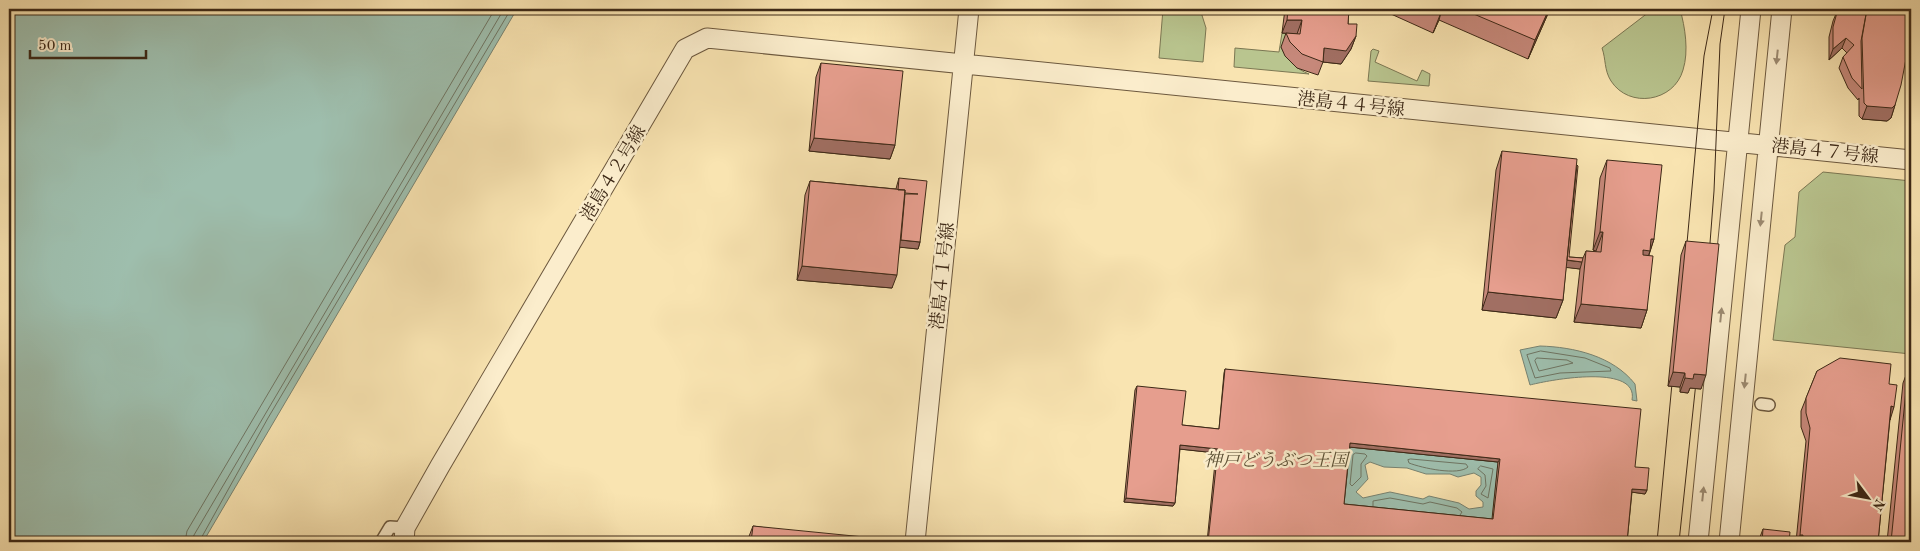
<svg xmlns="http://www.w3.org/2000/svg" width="1920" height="551" font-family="'Old Standard TT','Noto Serif JP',serif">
<rect width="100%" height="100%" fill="#f9e4b1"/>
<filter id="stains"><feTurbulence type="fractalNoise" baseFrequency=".004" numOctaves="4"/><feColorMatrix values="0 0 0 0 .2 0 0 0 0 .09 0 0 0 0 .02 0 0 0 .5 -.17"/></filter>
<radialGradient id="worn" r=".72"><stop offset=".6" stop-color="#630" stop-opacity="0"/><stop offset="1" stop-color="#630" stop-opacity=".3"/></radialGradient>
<path fill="#b9c58f" stroke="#7b7753" d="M1163,9H1200L1206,28L1203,62L1159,58Z
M1653,9H1680C1685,27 1689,51 1683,70C1674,102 1629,109 1611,81C1604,70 1606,59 1602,48Z
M1282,33L1297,34L1281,47C1287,60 1296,69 1309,74L1234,67L1235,48L1279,52Z
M1373,49L1379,51L1375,62L1417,81L1422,70L1430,74L1429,86L1368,81L1371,51Z
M1823,172L1911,181V354L1773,340L1785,245L1795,237L1799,192Z"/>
<path fill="#9ebead" stroke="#778271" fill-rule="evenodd" d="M9,9H517L203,542H9Z
M1540,346C1574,347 1613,356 1635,384L1637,401L1632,400C1639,363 1549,380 1530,385L1520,350Z
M1349,447L1498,462L1492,523L1343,508ZM1370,462L1384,467L1407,468L1426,474H1450L1458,477L1474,473L1481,477V485L1476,491V496L1483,502V507L1469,509L1459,503L1429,496L1423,499L1390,492L1363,498L1356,492L1368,479L1365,465Z"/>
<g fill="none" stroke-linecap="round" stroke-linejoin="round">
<path stroke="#6e7462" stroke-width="1" d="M1541,351L1585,358L1610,368L1611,371L1560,373L1535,378L1527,355Z
M1537,358L1567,360L1573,363L1539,371L1535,361Z
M1356,453L1365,454L1367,456L1361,464V477L1352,486L1350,484L1353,455Z
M1411,459L1466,464L1468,467C1458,476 1422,468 1409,463L1408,460Z
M1481,466L1493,469L1488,498L1481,494L1486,486L1485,475L1478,469Z
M1373,506V501L1390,498L1423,504L1430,502L1457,508L1462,512L1460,515
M185,542L187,531L495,9
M192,542L194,535L504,9
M199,542L268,418L511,9"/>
<g stroke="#6c583e" stroke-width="14">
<path id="pedestrian" d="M1761,404L1769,405
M381,542L390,527L405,528"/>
</g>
<g stroke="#6c583e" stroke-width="21">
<path id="tertiary" d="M404,542L405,528L440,466L685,49L707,38L1911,160
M915,542L969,9
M1698,542L1751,9
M1729,542L1782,9"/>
</g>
<use href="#pedestrian" stroke="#fbedcc" stroke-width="11"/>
<use href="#tertiary" stroke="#fbedcc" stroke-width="19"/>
<path stroke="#3d2917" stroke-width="1" d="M1686,254L1704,56L1713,9
M1709,256L1714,191L1720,44L1725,9
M1657,542L1673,373
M1679,542L1697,373"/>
</g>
<path fill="#c6887a" stroke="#3d2917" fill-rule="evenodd" d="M1285,9H1349L1348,24L1356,36L1351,49L1341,64L1323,62L1318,75L1297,68L1285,56L1281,47L1286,33H1287H1282Z
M1393,9H1550L1528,59L1439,20L1433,33L1391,14Z
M1838,9H1911L1895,105L1891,118L1887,121L1862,119L1859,116V98L1858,100L1848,88L1839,68L1843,57L1847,53L1842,48L1829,60V37L1833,21Z
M821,63L895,145L890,159L809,151L816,77Z
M1502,151L1569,257L1583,258L1586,251L1596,252V251L1593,250L1600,178L1607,160L1654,239L1649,255L1647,310L1641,328L1574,322L1580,269L1566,267L1563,300L1556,318L1482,310L1496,170Z
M899,178L920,242L918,249L900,247L892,288L797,280L805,195L810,181L896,189L897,185Z
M1686,241L1701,389L1690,388L1688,393L1680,392V387L1668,386L1681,255Z
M1225,369L1635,467L1647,490L1645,494L1632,492L1627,542H1207L1216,453L1180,449L1175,503L1173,506L1124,502L1135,390L1137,386L1182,425L1219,429L1224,373ZM1350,447L1498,462L1492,519L1344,504Z
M1908,370L1911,542H1887L1903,383Z
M1817,371L1889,384L1890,419L1878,542H1796L1806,441L1801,427V411Z
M753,526L864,542H748V539Z
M1763,529L1789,542H1760V537Z"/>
<path fill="#a16f63" stroke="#3d2917" d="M1442,9L1439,20L1433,33L1440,15Z
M1549,9H1550L1528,59L1535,40Z
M1287,20H1302L1297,34L1282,33Z
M1356,36L1351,49L1341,64L1323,62L1324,48Z
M1846,38L1842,48L1829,60L1833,49Z
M1895,105L1891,118L1887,121L1862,119L1867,106Z
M814,138L895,145L890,159L809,151Z
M1600,232H1603L1596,251L1593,250Z
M1651,239H1654L1648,257L1636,268L1643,250Z
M900,240L920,242L918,249L898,247Z
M1564,260L1582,262L1580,269L1562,267Z
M802,266L897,275L892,288L797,280Z
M1488,292L1563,300L1556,318L1482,310Z
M1581,304L1647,310L1641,328L1574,322Z
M1673,372L1685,373L1680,387L1668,386Z
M1694,374L1706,375L1701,389L1690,388L1688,393L1680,392L1685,378Z
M1891,406L1894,407L1890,420Z
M1350,443L1500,459L1498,462L1349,447Z
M1180,445L1218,449L1216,453L1179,449Z
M1632,489L1647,490L1645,494L1631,492Z
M1126,498L1175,503L1173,506L1124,502Z
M1800,535H1803L1800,542H1797Z"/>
<path fill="#e69e8e" stroke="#3d2917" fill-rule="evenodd" d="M1288,9H1349L1348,24H1357L1356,36L1346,51L1324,48L1323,62L1302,54L1290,42L1286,33L1300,34L1302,20H1287Z
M1426,9H1442L1440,15Z
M1462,9H1549L1535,40Z
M1838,9H1867L1861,41L1862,89L1852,78L1843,57L1854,45L1846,38L1833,49V27Z
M1867,9H1911L1910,38L1901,85L1895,105L1892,108L1867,106L1864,103L1862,38Z
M821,63L903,71L895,145L814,138Z
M1502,151L1577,159L1563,300L1488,292Z
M1607,160L1662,165L1654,239H1651L1650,251L1643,250V255L1653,256L1647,310L1581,304L1586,251L1601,252L1603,232H1600Z
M1577,165L1578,166L1569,257L1583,258L1582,262L1567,260Z
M899,178L927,181L920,242L901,240L905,194H918L905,193V190H898Z
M810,181L905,190L897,275L802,266Z
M1686,241L1719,244L1706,375L1694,374L1693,379L1685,378V373L1673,372Z
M1840,358L1891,364L1889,384L1897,385L1894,407L1891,406L1878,542H1802L1803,535H1800L1810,428L1806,413V398L1817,371Z
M1225,369L1641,409L1635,467L1649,468L1647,490L1632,489L1627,542H1208L1218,449L1180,445L1175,503L1126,498L1137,386L1186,391L1182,425L1219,429ZM1350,443L1500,459L1493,519L1344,504Z
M1908,370H1911V542H1891Z
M753,526L864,537V542H751Z
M1763,529L1790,532L1789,542H1762Z"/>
<defs><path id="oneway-solid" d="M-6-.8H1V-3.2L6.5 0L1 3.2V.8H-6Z" transform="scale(1.25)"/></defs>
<g fill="#9c8b72">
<use href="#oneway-solid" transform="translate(1777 57) rotate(96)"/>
<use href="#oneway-solid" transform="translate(1761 219) rotate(96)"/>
<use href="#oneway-solid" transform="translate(1721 315) rotate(-84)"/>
<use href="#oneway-solid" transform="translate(1745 381) rotate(96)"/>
<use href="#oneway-solid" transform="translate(1703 494) rotate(-84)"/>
</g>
<g text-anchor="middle" stroke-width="5" stroke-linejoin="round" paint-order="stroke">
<g font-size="18" fill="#3d2917" stroke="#fbedcc">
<text transform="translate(1351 104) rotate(6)" y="6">港島４４号線</text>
<text transform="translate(1825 151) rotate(6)" y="6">港島４７号線</text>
<text transform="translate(613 173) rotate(-59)" y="6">港島４２号線</text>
<text transform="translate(942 276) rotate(-84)" y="6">港島４１号線</text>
</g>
<g font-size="18" font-style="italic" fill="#5c5035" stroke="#fbedcc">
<text x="1276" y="466">神戸どうぶつ王国</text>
</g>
</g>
<rect width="1920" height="551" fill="none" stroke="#f9e4b1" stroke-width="30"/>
<rect x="10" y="10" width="1900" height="531" fill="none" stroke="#3d2917" stroke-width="2.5"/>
<rect x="15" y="15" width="1890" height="521" fill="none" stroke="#3d2917"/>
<g transform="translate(1868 498) rotate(122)" stroke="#fbedcc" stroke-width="4" paint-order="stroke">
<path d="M0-4L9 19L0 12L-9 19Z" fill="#3d2917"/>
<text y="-8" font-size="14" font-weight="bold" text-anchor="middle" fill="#3d2917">N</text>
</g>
<path d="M30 50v8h116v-8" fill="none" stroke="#3d2917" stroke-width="2.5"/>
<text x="38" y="50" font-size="15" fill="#3d2917" stroke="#fbedcc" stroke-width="4" paint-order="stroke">50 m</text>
<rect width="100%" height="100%" filter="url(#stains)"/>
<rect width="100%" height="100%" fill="url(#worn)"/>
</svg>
